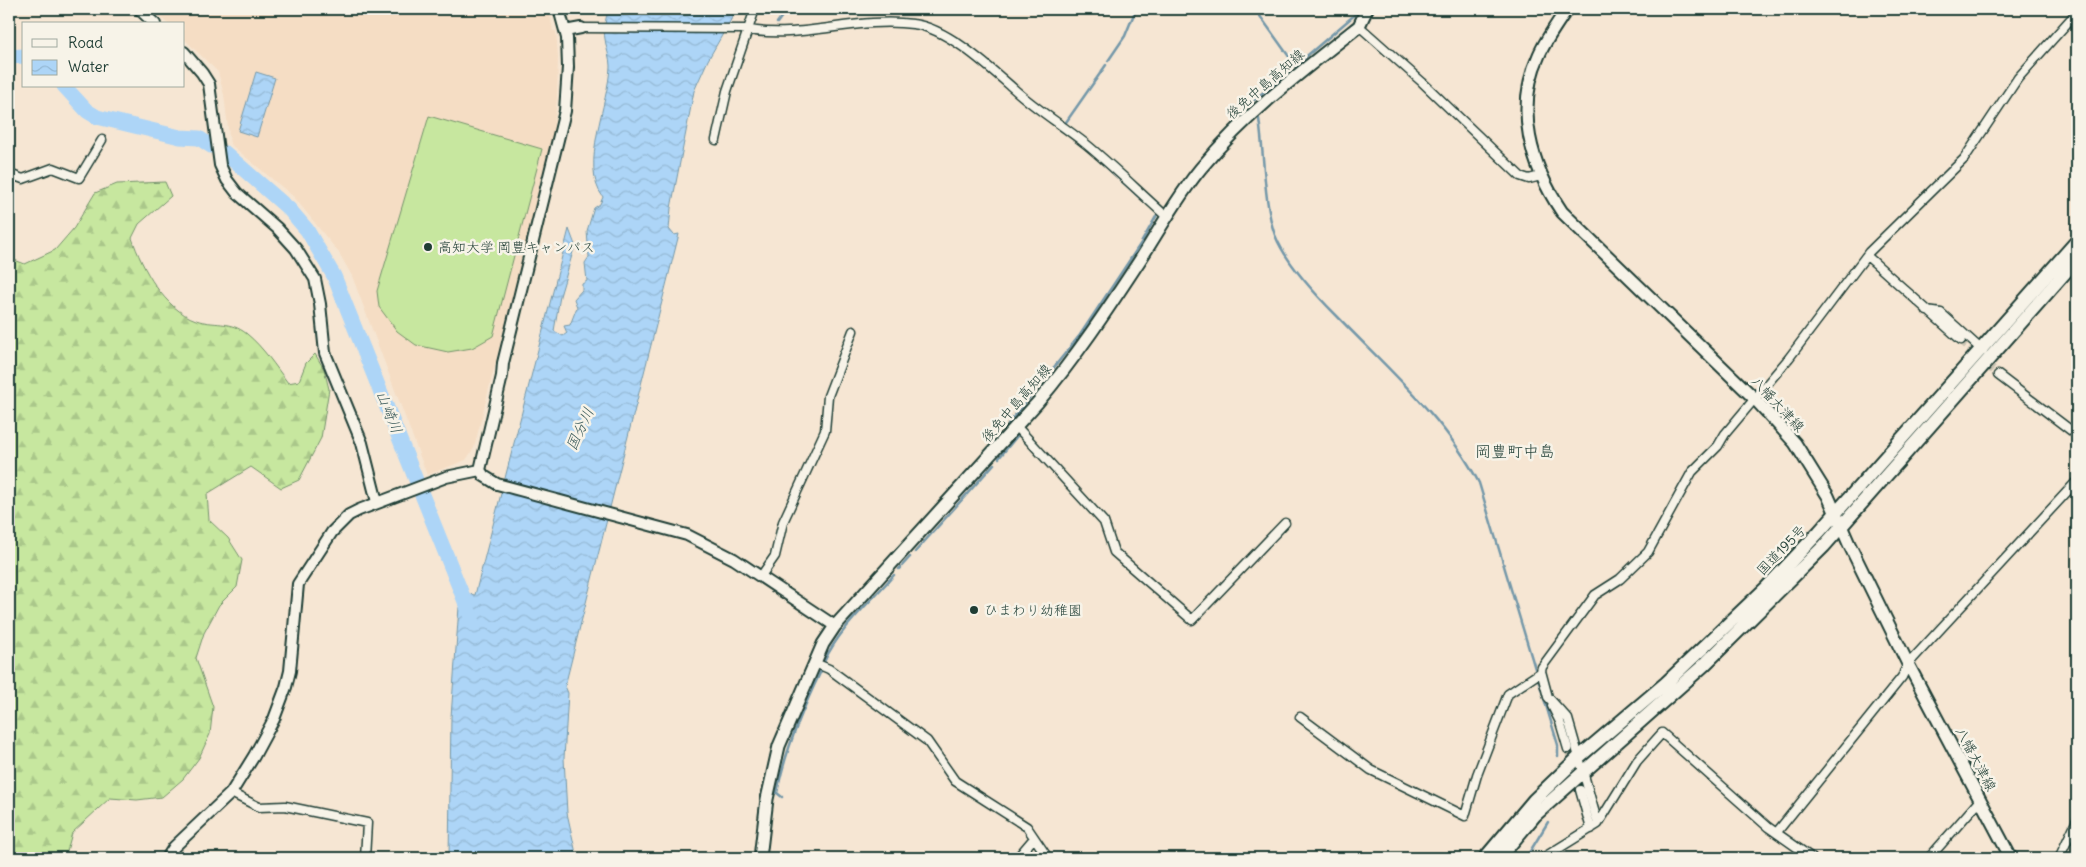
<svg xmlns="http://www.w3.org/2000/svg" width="2086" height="867" font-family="Delius,'Klee One',sans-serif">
<defs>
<pattern id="forest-firs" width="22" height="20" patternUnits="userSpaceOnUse" patternTransform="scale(1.25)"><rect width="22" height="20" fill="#c7e79f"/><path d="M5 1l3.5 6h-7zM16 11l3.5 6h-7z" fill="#aac78a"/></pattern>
<pattern id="water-waves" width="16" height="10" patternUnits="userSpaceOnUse" patternTransform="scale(1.25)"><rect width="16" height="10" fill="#add5f7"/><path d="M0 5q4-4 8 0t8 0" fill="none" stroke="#94b8d4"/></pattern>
</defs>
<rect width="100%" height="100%" fill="#f6e6d3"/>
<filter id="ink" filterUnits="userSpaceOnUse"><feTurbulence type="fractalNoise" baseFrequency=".02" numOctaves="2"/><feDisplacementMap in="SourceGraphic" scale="10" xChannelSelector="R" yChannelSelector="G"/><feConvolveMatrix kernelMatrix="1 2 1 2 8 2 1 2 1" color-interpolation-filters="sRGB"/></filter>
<g filter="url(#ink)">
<path fill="#f5ddc4" d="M152,9H549L553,31H556L558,57L557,99L553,134L474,448L466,460L427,475L352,276L339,253L294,197L230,144L224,95L218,72L184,39V24H168Z"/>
<path fill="url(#forest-firs)" stroke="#73926a" d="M165,182L171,196L139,224L132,238C142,268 164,309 196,320C213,326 230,320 247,334C263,347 276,367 288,383L299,381L306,363L315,354L324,369L329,389L321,438L299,480L281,488L251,467L207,494L209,520L228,538L242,560L237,587L219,605L204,633L196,658L213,707L210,734L199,758L183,779L162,797L137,800L110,798L72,833L65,858H9V258L25,264L55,250L74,228L95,193L117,184Z"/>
<path fill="#c7e79f" stroke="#73926a" d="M429,116L542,149L493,336L472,348L448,352L416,345L397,331L379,307L377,291Z"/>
<path fill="url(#water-waves)" stroke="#7498a9" d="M608,9H737L708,60L694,91L671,208L669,229L674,235L679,234L565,686L568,693L564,758L567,813L577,858H449L451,717L459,607L469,594L475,595L569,229L575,245L560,296L554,331L563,336L567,333L564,326L570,325L577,307L574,299L582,290V284L587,281L585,263L589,257L587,231L594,208L600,204L603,197C579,166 609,103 610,66C610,57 606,48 605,39C603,29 606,19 608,9Z
M256,72L275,78L257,137L238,131Z"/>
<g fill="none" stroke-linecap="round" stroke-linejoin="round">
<path stroke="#7498a9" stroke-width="2.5" d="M1255,9L1295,65
M777,23L787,9
M1108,61L1125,36L1136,9
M1295,66L1358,12
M1254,100L1290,70
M1259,119C1264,153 1264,205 1275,235C1286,263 1316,295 1337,316C1387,368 1446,419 1479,483L1558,745V756
M1064,125L1106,65
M1102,163L1140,198
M1008,424L1080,335L1141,243L1158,213
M999,458L1017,436
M915,552L994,464
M899,569L910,557
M824,662C839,629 870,602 894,575
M782,797L777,793C785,751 802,710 821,671
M1526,858L1548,822"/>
<path stroke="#add5f7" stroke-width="15" d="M9,57L24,56
M64,86L87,111L97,117L180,137L199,138L211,146
M225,153L289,209L307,230L334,276L472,619"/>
<path stroke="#cbc4b3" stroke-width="8" stroke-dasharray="8 4" stroke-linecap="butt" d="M1961,340L1998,375
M1568,749L1580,790"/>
<g stroke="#1f3d34" stroke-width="11">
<path id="minor" d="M1359,26L1422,82L1520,176L1529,179L1541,176
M581,28L744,29C800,41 856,16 913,24C947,28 988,66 1014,89C1036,109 1062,125 1086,144C1114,167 1140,193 1167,217
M716,140L727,91L755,9
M9,174L23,179L53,168L79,178L102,140
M1867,256L1961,340
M1927,311L1941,313L1983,351
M1998,375L2077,435
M1016,426L1104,522L1114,552L1192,620L1285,523
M761,576L775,556L783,522L825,431L828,396L853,331
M815,663L829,669L927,741L955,781L1027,827L1048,858
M1552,706L1560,722L1568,749
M1300,717L1371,770L1465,816L1477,775L1508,694L1541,672
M1580,790L1591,829
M231,793L259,807L285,806L367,823L365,858
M1598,824L1637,761L1662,733L1768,827L1812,858
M1777,832L1902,677L1908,664L2077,481
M1017,858L1034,838
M1543,858L1598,824L1568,719L1548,697L1541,671L1542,667L1595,595L1620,579L1648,552L1692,472L1718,446L1725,434L1789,358L1869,252L1964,159L2018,78L2077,12
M1929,858L1980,800
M2059,858L2077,820"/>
</g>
<g stroke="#1f3d34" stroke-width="14">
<path id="tertiary" d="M139,9L155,24
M559,9L567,38L568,67L565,111L503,363L502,376L480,470L484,476L497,484L687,535L734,559L835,626
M565,31L581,28
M184,52L202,73L209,84L220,165L227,180L237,193L277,228L296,249L315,279L320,304L325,353L362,443L377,502
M167,858L174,847L231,793L254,756L274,719L286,687L290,671L298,584L332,532L349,515L359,510L446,477L480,470"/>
</g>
<g stroke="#1f3d34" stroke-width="15">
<path id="secondary" d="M1567,9C1557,24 1546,39 1539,55C1514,109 1531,166 1562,212L1755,399L1795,443L1828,496L1849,544L1908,664L2011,858
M760,858L767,799L779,746L823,644L835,626L1038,402C1076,357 1108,309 1140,260C1160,229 1178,196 1201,168C1247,113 1303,70 1359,26L1367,9"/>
</g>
<g stroke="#1f3d34" stroke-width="16">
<path id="trunk" d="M1485,858L1534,800L1579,757L1666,683L1766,588L1819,532L2077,241
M1499,858L1535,815L1704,665L1824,546L2077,259"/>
</g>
<use href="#minor" stroke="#f7f3e8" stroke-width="8"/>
<use href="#tertiary" stroke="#f7f3e8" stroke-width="10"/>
<use href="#secondary" stroke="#f7f3e8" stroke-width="11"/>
<use href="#trunk" stroke="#f7f3e8" stroke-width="12"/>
</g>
</g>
<g fill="#1f3d34" stroke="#f7f3e8" stroke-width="2">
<circle cx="428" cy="247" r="5"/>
<circle cx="974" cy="610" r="5"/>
</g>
<g text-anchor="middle" stroke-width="5" stroke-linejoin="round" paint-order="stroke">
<g font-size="14" fill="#1f3d34" stroke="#f7f3e8">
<text transform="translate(1265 84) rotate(-41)" y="5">後免中島高知線</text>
<text transform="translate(1016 403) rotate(-49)" y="5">後免中島高知線</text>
<text transform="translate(1778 404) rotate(47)" y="5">八幡大津線</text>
<text transform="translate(1781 550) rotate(-46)" y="5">国道195号</text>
<text transform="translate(1976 759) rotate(62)" y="5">八幡大津線</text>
</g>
<g font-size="14" fill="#1f3d34" stroke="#f7f3e8" text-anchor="start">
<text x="438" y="252">高知大学 岡豊キャンパス</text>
<text x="984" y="615">ひまわり幼稚園</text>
</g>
<g font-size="15" font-style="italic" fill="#3b5b5b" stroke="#f7f3e8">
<text transform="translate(389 412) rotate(68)" y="5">山崎川</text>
<text transform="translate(580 429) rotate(-65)" y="5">国分川</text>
</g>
<g font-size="16" fill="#1f3d34" stroke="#f7f3e8">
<text x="1515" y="457">岡豊町中島</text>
</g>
</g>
<rect width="2086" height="867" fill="none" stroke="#f7f3e8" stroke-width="30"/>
<rect x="15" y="15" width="2056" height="837" fill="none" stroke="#1f3d34" stroke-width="2" filter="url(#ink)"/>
<rect x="22" y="22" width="162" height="65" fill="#f7f3e8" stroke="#a1aaa0"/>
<rect x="32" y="39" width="25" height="8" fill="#f7f3e8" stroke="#a1aaa0"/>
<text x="68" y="48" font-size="15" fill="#1f3d34">Road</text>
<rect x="32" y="60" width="25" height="15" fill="url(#water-waves)" stroke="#a1aaa0"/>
<text x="68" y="72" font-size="15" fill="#1f3d34">Water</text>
</svg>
